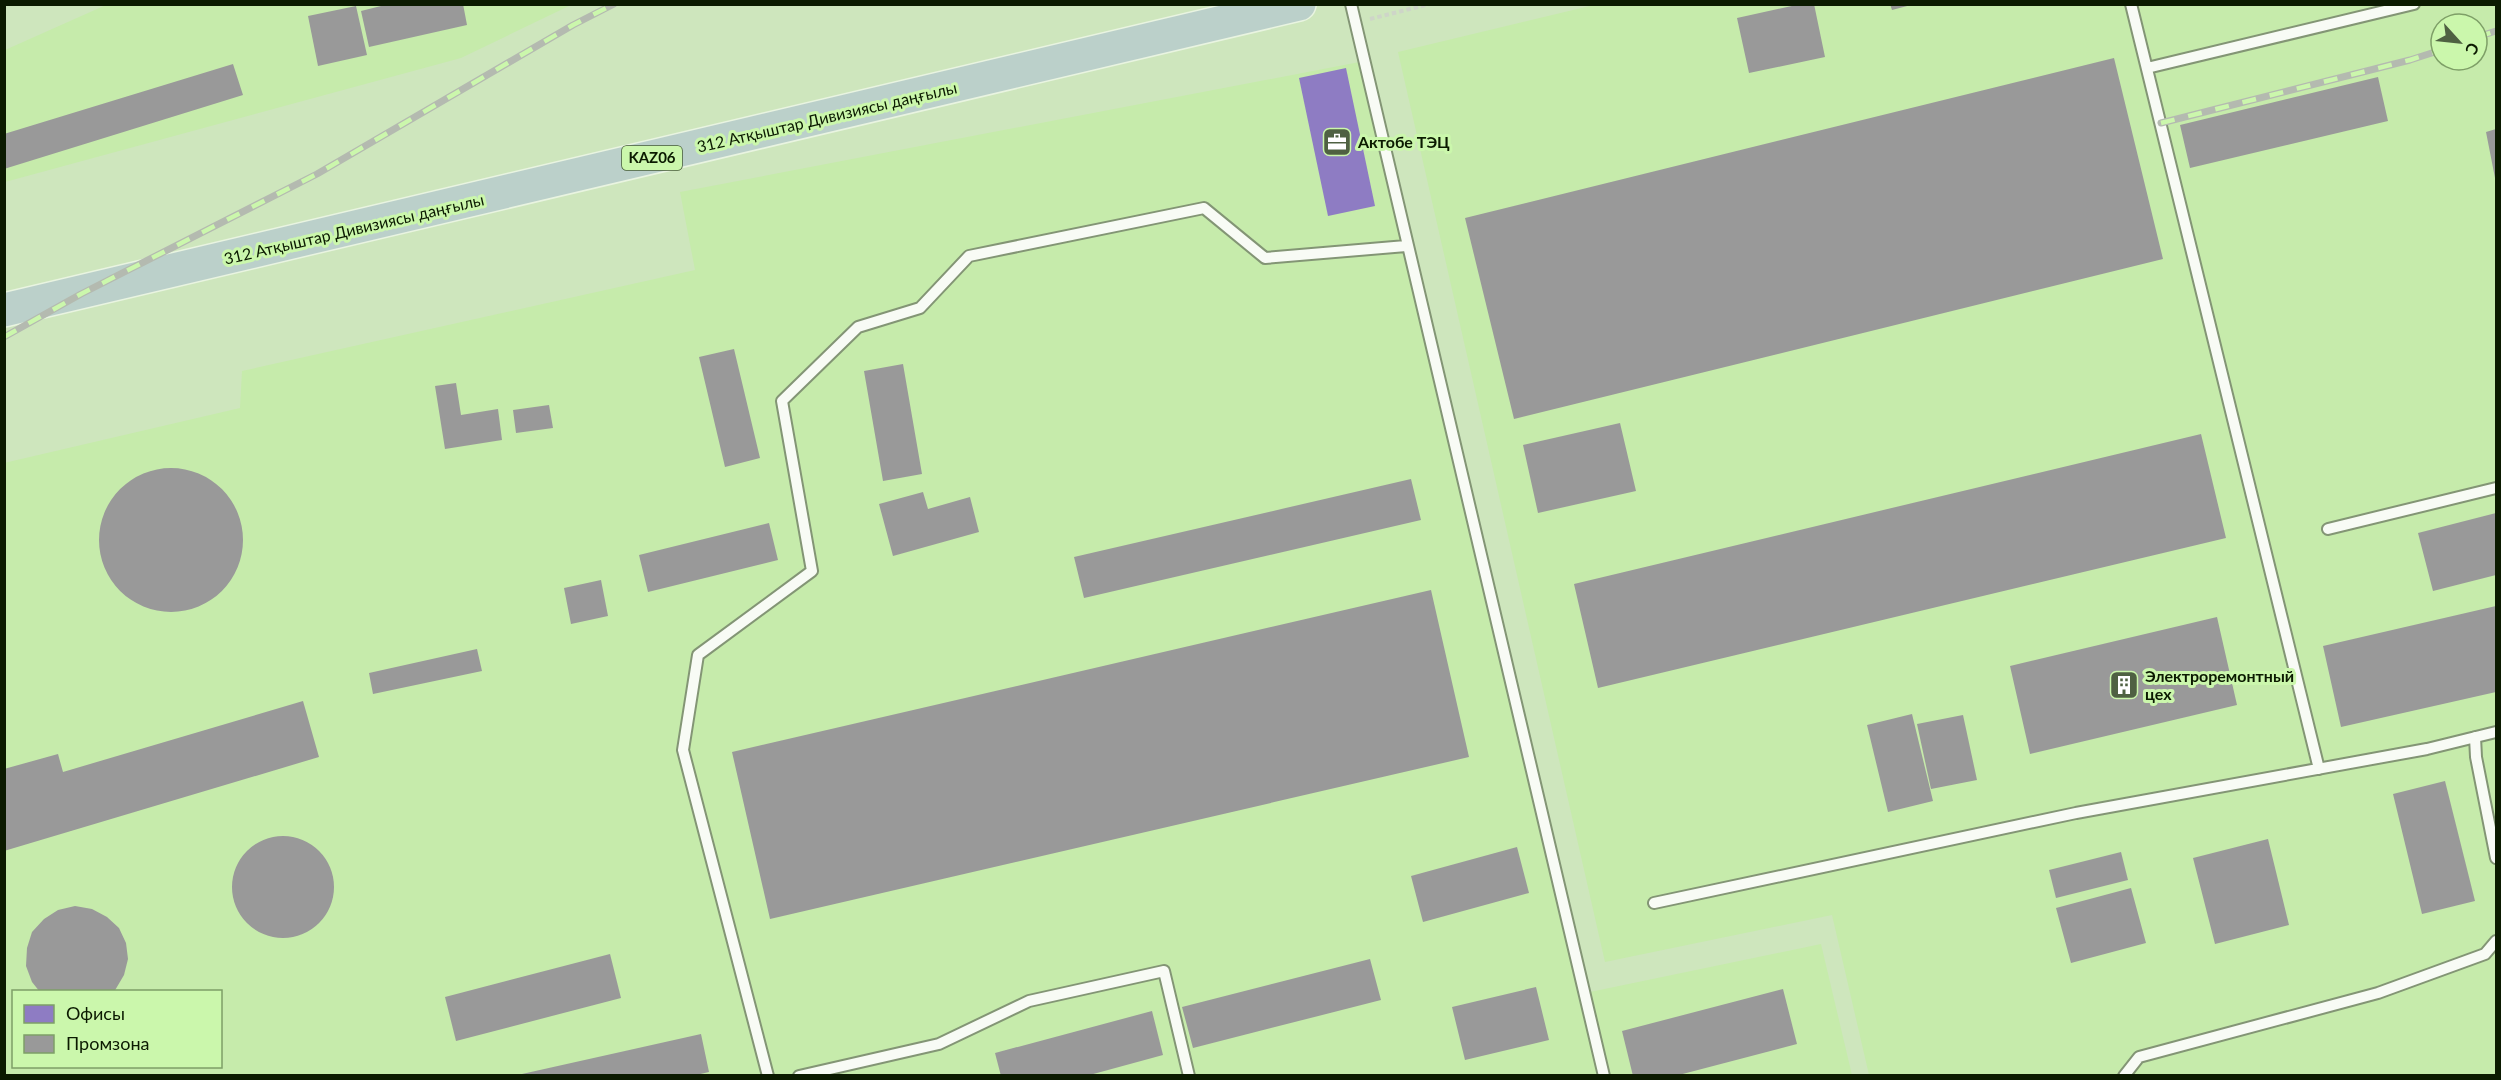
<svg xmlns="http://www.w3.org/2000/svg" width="2501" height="1080" font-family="Lato,sans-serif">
<rect width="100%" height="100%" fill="#cee6bd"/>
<path fill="#c6ebab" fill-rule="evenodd" d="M1598,4L2496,5V1075H1869L1832,915L1605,962L1398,52ZM2441,24H2477V60H2441Z
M106,5H571L461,58L5,182V50Z
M1370,60L1590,992L1821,944L1852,1075H5L4,463L240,408L242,371L695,270L680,192ZM14,992H220V1066H14Z"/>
<path fill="#8e7cc3" d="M1346,68L1375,206L1328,216L1299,78Z"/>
<path fill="#999" d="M389,4H463L467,25L369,47L361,11Z
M1801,4H1814L1825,57L1749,73L1737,18Z
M1890,4H1911V5L1892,10Z
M356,6L367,55L318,66L308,16Z
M2114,58L2163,259L1514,419L1465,218Z
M233,64L243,95L4,169V134Z
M2378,77L2388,121L2190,168L2180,125Z
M2496,129V178H2495L2486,132Z
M734,349L760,458L725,467L699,357Z
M903,364L922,474L883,481L864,371Z
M456,383L461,415L498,409L502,440L445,449L435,386Z
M549,405L553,428L516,433L513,410Z
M1620,423L1636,491L1538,513L1523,445Z
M2201,434L2226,538L1598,688L1574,584Z
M99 540a72 72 0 1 1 144 0a72 72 0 1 1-144 0Z
M1411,479L1421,520L1084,598L1074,557Z
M923,492L928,509L970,497L979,532L893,556L879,504Z
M2496,513V575L2433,591L2418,533Z
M769,523L778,560L648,592L639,555Z
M601,580L608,616L571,624L564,588Z
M1431,590L1469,757L770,919L732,752Z
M2496,606V692L2341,727L2323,646Z
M2217,617L2237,705L2030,754L2010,666Z
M477,649L482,671L373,694L369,673Z
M303,701L319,757L4,851V769L58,754L63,772Z
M1912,714L1933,801L1888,812L1867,725Z
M1963,715L1977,780L1931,789L1917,724Z
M2445,781L2475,901L2422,914L2393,794Z
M232 887a51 51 0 1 1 102 0a51 51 0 1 1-102 0Z
M2268,839L2289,925L2215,944L2193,858Z
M1517,847L1529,893L1423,922L1411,876Z
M2121,852L2128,880L2056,898L2049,870Z
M2131,888L2146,943L2071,963L2056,908Z
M75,906L92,909L107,917L119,928L126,943L128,959L124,975L114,992H40L32,982L26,966L27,948L32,932L44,919L58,910Z
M610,954L621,998L456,1041L445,997Z
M1370,959L1381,1000L1193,1048L1182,1007Z
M1536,987L1549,1040L1465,1060L1452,1007Z
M1783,989L1797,1044L1675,1076H1633L1622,1031Z
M1152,1011L1163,1055L1086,1076H1001L995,1053Z
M701,1034L709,1072L692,1076H513Z"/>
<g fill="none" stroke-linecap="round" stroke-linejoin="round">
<g stroke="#839575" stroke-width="14">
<path id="lane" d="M1351,4L1604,1076
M2131,4L2319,769
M2147,68L2414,4
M2328,529L2496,488
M2475,737L2476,757L2496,858
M1654,903L2076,813L2427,749L2496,732
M768,1076L683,750L698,655L812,571L782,401L858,327L920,308L969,256L1204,208L1265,258L1406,246
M799,1076L939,1044L1029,1001L1164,971L1189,1076
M2124,1076L2139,1057L2378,993L2485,954L2496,941"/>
</g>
<g stroke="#e9f4e1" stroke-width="36">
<path id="highway" d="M4,310L1299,4"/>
</g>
<path stroke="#ced5c8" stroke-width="4" stroke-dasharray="4.5 3" stroke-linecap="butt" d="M1370,19L1430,4"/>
<use href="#lane" stroke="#f8fbf5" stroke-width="10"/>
<use href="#highway" stroke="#bbd0ca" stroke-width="33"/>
<g stroke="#b4bab0" stroke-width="7">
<path id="rail" d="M2477,37L2496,31
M2161,123L2410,60L2441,50
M4,337L81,294L317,174L573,25L614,4"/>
</g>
<use href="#rail" stroke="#cbf7ac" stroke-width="4.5" stroke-dasharray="14" stroke-linecap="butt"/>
</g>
<defs>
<g id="office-square" transform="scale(1.5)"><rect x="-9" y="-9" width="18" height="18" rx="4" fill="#4f6142" stroke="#cbf7ac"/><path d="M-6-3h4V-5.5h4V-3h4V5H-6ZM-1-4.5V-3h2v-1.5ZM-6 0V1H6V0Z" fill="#fff"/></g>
<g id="building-square" transform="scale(1.5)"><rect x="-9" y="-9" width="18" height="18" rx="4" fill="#4f6142" stroke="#cbf7ac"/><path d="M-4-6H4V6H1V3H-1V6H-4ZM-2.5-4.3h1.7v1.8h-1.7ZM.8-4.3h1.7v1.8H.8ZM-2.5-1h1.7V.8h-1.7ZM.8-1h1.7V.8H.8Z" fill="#fff"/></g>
</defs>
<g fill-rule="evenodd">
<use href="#office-square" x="1337" y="142"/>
<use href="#building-square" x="2124" y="685"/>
</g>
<g text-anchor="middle" stroke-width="6" stroke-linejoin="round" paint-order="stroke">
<rect fill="#cbf7ac" stroke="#455c34" stroke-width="1.5" x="622" y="146" width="60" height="24" rx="4.5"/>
<g font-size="15" font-weight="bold" fill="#0b1a00">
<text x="652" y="163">KАZ06</text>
</g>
<g font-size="16" fill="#0b1a00" stroke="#cbf7ac">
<text transform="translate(827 117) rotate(-13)" y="6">312 Атқыштар Дивизиясы даңғылы</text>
<text transform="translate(354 229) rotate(-13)" y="6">312 Атқыштар Дивизиясы даңғылы</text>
</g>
<g font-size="16" font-weight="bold" fill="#0b1a00" stroke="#cbf7ac" text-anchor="start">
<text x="1358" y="148">Актобе ТЭЦ</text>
<text x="2145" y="682">Электроремонтный<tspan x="2145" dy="18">цех</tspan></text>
</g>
</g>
<rect width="2501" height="1080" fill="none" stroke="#0b1a00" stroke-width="12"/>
<rect x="12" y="990" width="210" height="78" fill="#cbf7ac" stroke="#7e9f67" stroke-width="1.5"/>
<rect x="24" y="1005" width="30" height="18" fill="#8e7cc3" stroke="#7e9f67" stroke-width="1.5"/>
<text x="66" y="1020" font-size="18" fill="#0b1a00">Офисы</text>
<rect x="24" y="1035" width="30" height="18" fill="#999999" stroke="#7e9f67" stroke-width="1.5"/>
<text x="66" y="1050" font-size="18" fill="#0b1a00">Промзона</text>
<g transform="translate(2459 42) rotate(117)"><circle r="28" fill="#cbf7ac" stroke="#7e9f67" stroke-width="1.5"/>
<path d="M0-4.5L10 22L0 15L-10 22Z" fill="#4f6142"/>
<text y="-9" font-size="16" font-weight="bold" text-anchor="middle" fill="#0b1a00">С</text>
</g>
</svg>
